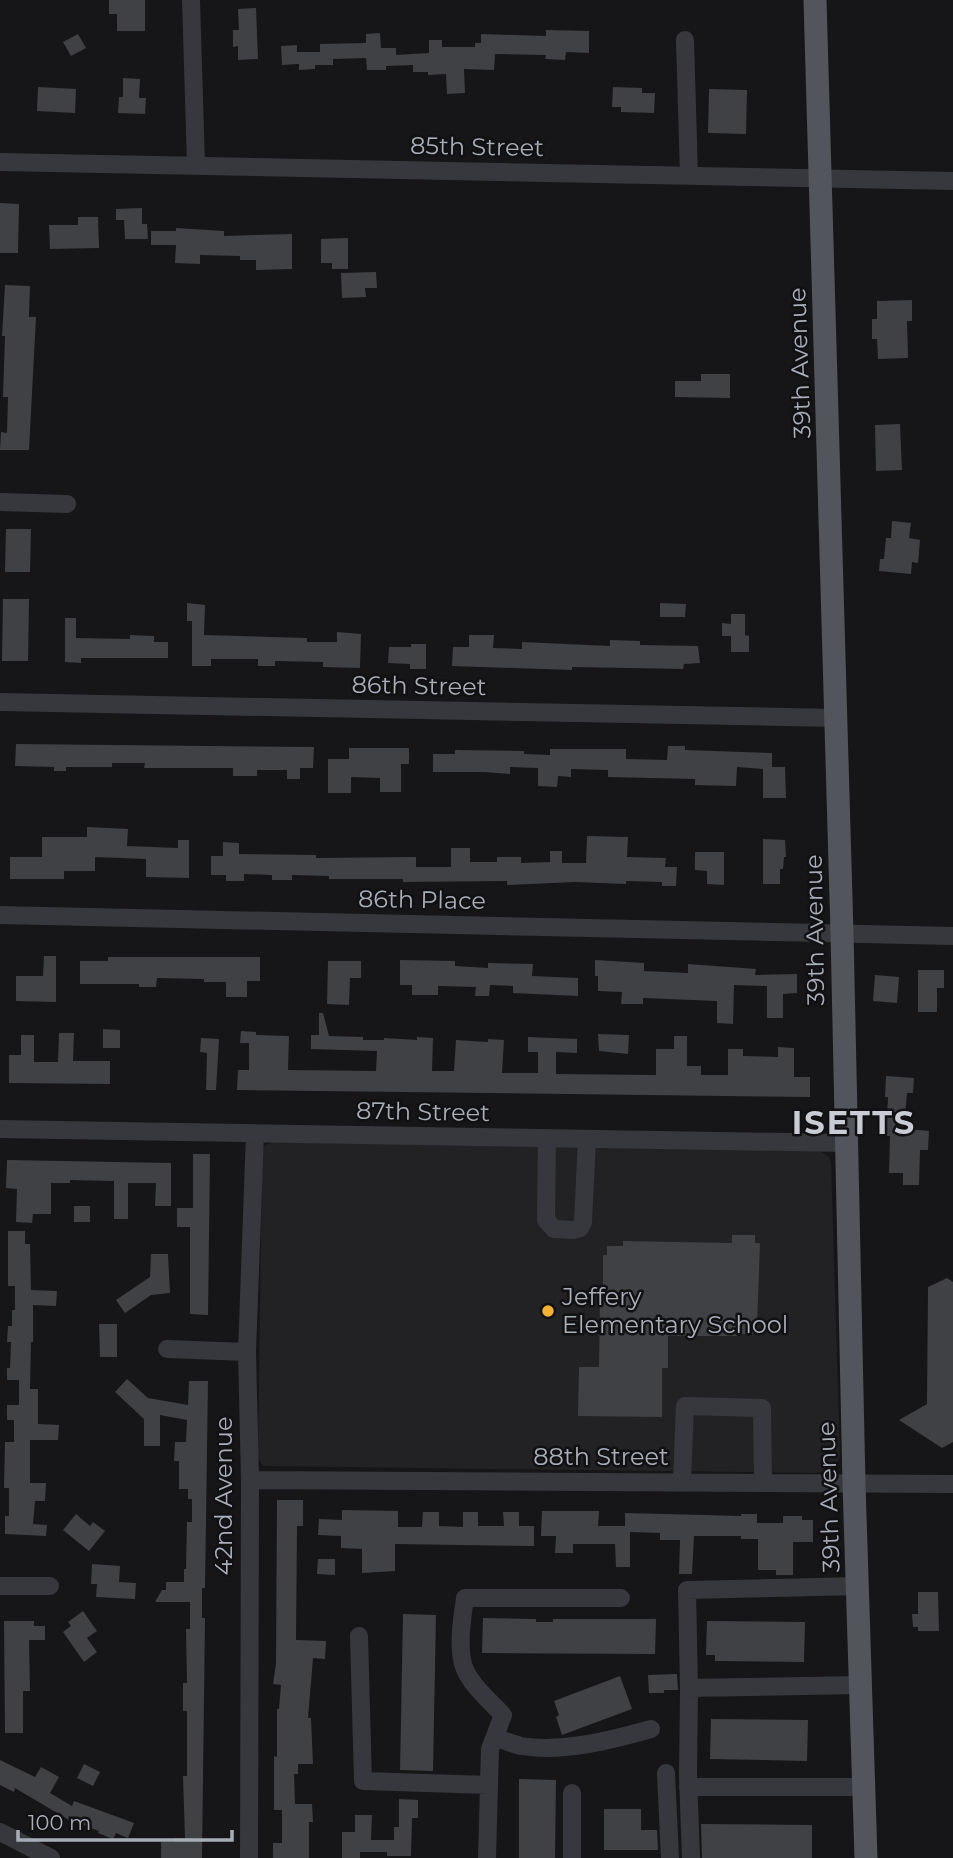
<svg xmlns="http://www.w3.org/2000/svg" width="953" height="1858" font-family="Montserrat,sans-serif">
<rect width="100%" height="100%" fill="#161618"/>
<path fill="#222225" d="M273,1142L820,1151L829,1157L831,1163L832,1195L840,1455L835,1469L816,1473L263,1466L258,1458L262,1152L265,1145Z"/>
<path fill="#404145" d="M109,0H145V31H117V14H109Z
M256,8L258,59L238,60V46L233,47V30H239L238,9Z
M546,30L589,31V53L566,52L565,60L545,59L546,55L495,54L494,70L464,69L465,93L447,94L446,74L428,75V72H413V65L386,66V70H367L366,58L333,59V65H315V69L299,70V64L282,65L281,46L297,45V52H320V44L366,43V34L380,33L381,48H396V55L429,53V40H442V47H475V43H481V34L546,36Z
M78,34L86,48L71,56L63,42Z
M123,78L140,79L139,98H146L145,114L118,113L119,97H123Z
M38,87L76,89L75,113L37,111Z
M613,87L642,88V93H655L654,113L621,112V107H612Z
M709,89L747,90L746,134L708,133Z
M0,203L19,204L18,253H0Z
M142,208V224H147L148,239H125L124,220H116V209Z
M78,217H98L99,248L50,249L49,225H78Z
M176,228L224,231V236L292,234V269L256,270V260H240V256L200,255V264L175,263L176,245H151V231H176Z
M348,238V269H332V263H321V239Z
M376,272L377,288H365L366,297L342,298L341,273Z
M5,285L30,286L29,317H36L29,450H0L1,432L7,433L8,397H3L5,336H2Z
M912,300V321H907L908,358L878,359L877,339H872V319H877V301Z
M701,374H730V398L675,397V381H701Z
M900,424L902,470L876,471L875,425Z
M892,521L911,523L909,538L920,540L918,563L912,562L911,574L879,571L880,559H884L886,538H891Z
M6,529H31L30,572H5Z
M3,599H29L28,661H2Z
M187,603L205,605L204,635L307,638V642H337V632L361,634L360,668L323,667V662L275,661V666H258V659H211V666H192V621H187Z
M660,603L686,604L685,617H660Z
M731,614H745V635L749,636V652H731V636H722V623L731,624Z
M65,618H76V638L130,639V635L154,636V642H168V658H81V663L65,662Z
M469,635H494L493,648L522,649V642L610,646V640L640,641V645L698,646L700,663L684,664L683,669L572,667V670L452,666L453,647H469Z
M411,644H426V669H410V664L388,663L389,647H411Z
M16,744L314,747L313,768H300V779H287V770H257V776H233V768H144L145,763H112V767H66V771H54V767L15,766Z
M668,746H685V750L772,753V767H785L786,798H763V769L737,767L736,786L695,785V779L608,777V770L571,769V777L558,776L557,787L538,786V768L510,767V774L484,772H433V754H455V750L524,751V754L550,755V749H626V759L667,760Z
M349,748H409V764H401V792H380V778L351,777V793H328V759H349Z
M87,827L128,829L127,846L178,848V840H189V878L146,877V859L95,857V871H64V879H10V857H42V837H87Z
M587,836L628,837L627,857L666,858L665,867H677L676,886H662V882L626,881V884L575,882L507,885V881L403,882V879H329V876L292,875V880H272V875L244,874V881H226V875H211V856H223V842L239,843V854L316,855V858L416,857V867H451V848H470V862H497V857H521V863L550,862V851H562V863H586Z
M763,839L785,840L786,857H784L783,869H780V884H763Z
M695,852H724V885L707,884V871L695,870Z
M44,956H56V1002L16,1001V976H43Z
M108,957H260V981H247V997H226V982H204V979L157,978L156,987H139V984H80V961H108Z
M400,960L455,961V966L488,968V963L533,964L532,976L578,978V996L513,993V986L490,985L489,996H475L476,987L438,986V995H412V985H400Z
M595,960L644,963V971L688,973V964L756,969L755,975L797,974V993L783,994V1018H767V986L734,985L733,1024L717,1023V1001L643,998V1004H621L622,992L598,991V976H595Z
M328,961H361V978H350L349,1005L327,1004Z
M918,970H944V988H937V1012H918Z
M875,975L899,977L897,1003L873,1001Z
M319,1013H323L329,1036L363,1037V1040H384V1038L417,1040V1037L433,1038L432,1071H454L456,1040L488,1042V1039L504,1040L502,1073H538V1052H528V1037L577,1039V1053L556,1052V1074L656,1075V1049H674V1036H687V1066H701V1075H728V1049H743V1056L778,1057V1047L794,1048V1077H810V1097L237,1090L238,1070H249V1043H240L241,1031L256,1032V1035L289,1036L288,1070L376,1071L377,1051L311,1049V1035H319Z
M103,1029L120,1030V1048H103Z
M59,1033H74L73,1061H110V1084L9,1083V1055H21V1035H34V1062H58Z
M598,1034L629,1035L628,1054L599,1051Z
M201,1038L219,1039L216,1090H206L207,1053L200,1052Z
M886,1076L914,1078L913,1093H907L905,1117H910L909,1129L929,1131L928,1150H920L919,1185H903V1173H889L890,1136H886L888,1097H885Z
M193,1154H210L208,1315L190,1314V1227H177V1208H193Z
M7,1160L171,1163V1206H155L156,1183H128V1219H114V1181L70,1180V1183H51V1214H33L32,1223L16,1222L17,1189L6,1188Z
M74,1206H90V1222H74Z
M8,1231H25V1244H30L31,1290L57,1291L56,1306L33,1305V1342H31L30,1389H38V1424L59,1425L58,1440H30V1483H46L45,1501H35L33,1524L47,1525L46,1536L5,1534V1516H9V1488H4L5,1442H14V1420H7V1405H19V1380H7V1368H10L11,1342H7L8,1326H12V1310H15V1286H8Z
M732,1235H755V1243H760L757,1327H754L753,1334H737V1336H668V1368H662V1417L578,1416L579,1367H599L600,1299H603V1255H607V1246H623V1241L732,1243Z
M151,1254H168L170,1293L151,1295L125,1313L116,1300L150,1277Z
M947,1278L953,1282V1442L942,1448L899,1420L927,1404L928,1287Z
M99,1324H117V1357H100Z
M127,1379L148,1398L188,1405L189,1381H208L205,1588H202V1618H205L202,1858H161V1842H174V1838H185L183,1776H187V1711H183V1683H187L186,1629H190V1602H155L162,1590H166V1582H184V1569H186L187,1522H192V1499H188V1489H179V1461H174L175,1442H186L187,1420L160,1415V1446H144V1419L115,1392Z
M277,1500H303V1526H297L296,1640L326,1641L325,1659L313,1658L308,1718H311L313,1764H298V1774H294L295,1804H312L313,1822H309V1858H273V1843H282V1810H274V1756L277,1757V1709H279L281,1685L273,1684L276,1664Z
M342,1510L398,1511V1527H422L423,1512H439V1526L463,1527V1512H478V1526H504L503,1512H519V1526H534V1546L395,1544V1571L362,1573V1549L341,1548V1536L318,1535L319,1519L342,1520Z
M542,1511H599L598,1526H625V1513L741,1516V1514H757V1523H783V1516H802V1520H813V1542H793V1575H776V1570H758V1539H741V1536H694L692,1574H679L680,1540H660V1533L630,1532V1567H616L615,1544H573V1553H555L556,1536H541Z
M76,1514L90,1526L93,1522L105,1531L89,1551L63,1530Z
M318,1559H335V1575L317,1574Z
M92,1564L120,1566L119,1582L136,1583L135,1599L96,1597L97,1584H91Z
M918,1592H938L939,1631H918V1627H913L912,1614H918Z
M83,1611L97,1631L87,1638L97,1652L84,1662L63,1632L71,1626L68,1622Z
M403,1614L436,1615L433,1771L400,1770Z
M483,1618L536,1619V1622H553V1619H656L655,1654L482,1653Z
M4,1621H34V1626H45V1640H29L30,1691H23V1733H5Z
M707,1621L805,1622L804,1662L715,1661V1655H706Z
M677,1674L678,1690H664V1693H649L648,1675Z
M620,1676L632,1709L562,1735L556,1717L559,1715L554,1701Z
M711,1719L808,1720L807,1761L710,1759Z
M0,1760L35,1777L41,1767L59,1777L50,1793L72,1806L74,1801L134,1823L128,1838L116,1833L113,1839L98,1833L99,1831L69,1820L15,1788L14,1792L0,1785Z
M84,1764L100,1772L93,1786L77,1778Z
M519,1779L556,1780L555,1858H519Z
M399,1799L418,1800V1818H412L411,1856H387V1852H360V1858H342V1832H355V1815H372L371,1840H394V1827H399Z
M604,1809H641V1830H657L658,1850H604Z
M701,1824L812,1825V1858H702Z"/>
<g fill="none" stroke-linecap="round" stroke-linejoin="round">
<path stroke="#37383d" stroke-width="18" d="M191,0L196,165
M685,40L689,176
M0,162L953,181
M0,502L67,504
M0,702L836,718
M0,915L953,936
M0,1129L846,1143
M547,1138L546,1220L554,1229L574,1230L580,1228L583,1222L587,1139
M167,1349L247,1352
M250,1480L953,1484
M682,1482L685,1406L762,1408L763,1482
M0,1586H50
M359,1636L363,1781L489,1785
M689,1688L687,1590L858,1586
M495,1737C503,1740 512,1744 521,1746C561,1753 612,1740 651,1729
M666,1773L670,1858
M688,1787H864
M572,1793V1858
M0,1832L51,1858
M249,1858L250,1480L247,1352L255,1133
M487,1858L490,1749L503,1715C490,1701 468,1683 463,1664C458,1643 462,1619 465,1598H621
M691,1858L688,1776L689,1688L861,1685"/>
<path stroke="#53555c" stroke-width="23" d="M815,0L842,933L854,1484L866,1858"/>
</g>
<circle fill="#f2b134" stroke="#111113" stroke-width="2.5" cx="548" cy="1311" r="7"/>
<g text-anchor="middle" stroke-width="5" stroke-linejoin="round" paint-order="stroke">
<g font-size="24" fill="#a8adb8" stroke="#111113">
<text transform="translate(477 147) rotate(1)" y="8">85th Street</text>
<text transform="translate(800 363) rotate(-92)" y="8">39th Avenue</text>
<text transform="translate(419 686) rotate(1)" y="8">86th Street</text>
<text transform="translate(422 900) rotate(1)" y="8">86th Place</text>
<text transform="translate(815 930) rotate(-91)" y="8">39th Avenue</text>
<text transform="translate(423 1112) rotate(1)" y="8">87th Street</text>
<text x="601" y="1465">88th Street</text>
<text transform="translate(224 1496) rotate(-90)" y="8">42nd Avenue</text>
<text transform="translate(829 1497) rotate(-92)" y="8">39th Avenue</text>
</g>
<g font-size="24" fill="#a8adb8" stroke="#111113" text-anchor="start">
<text x="562" y="1305">Jeffery<tspan x="562" dy="28">Elementary School</tspan></text>
</g>
<g font-size="32" font-weight="bold" letter-spacing="2" fill="#c9ccd4" stroke="#111113">
<text x="854" y="1134">ISETTS</text>
</g>
</g>
<path d="M18 1830v10h214v-10" fill="none" stroke="#a8adb8" stroke-width="3.5"/>
<text x="28" y="1830" font-size="21" fill="#a8adb8" stroke="#111113" stroke-width="5" paint-order="stroke">100 m</text>
</svg>
